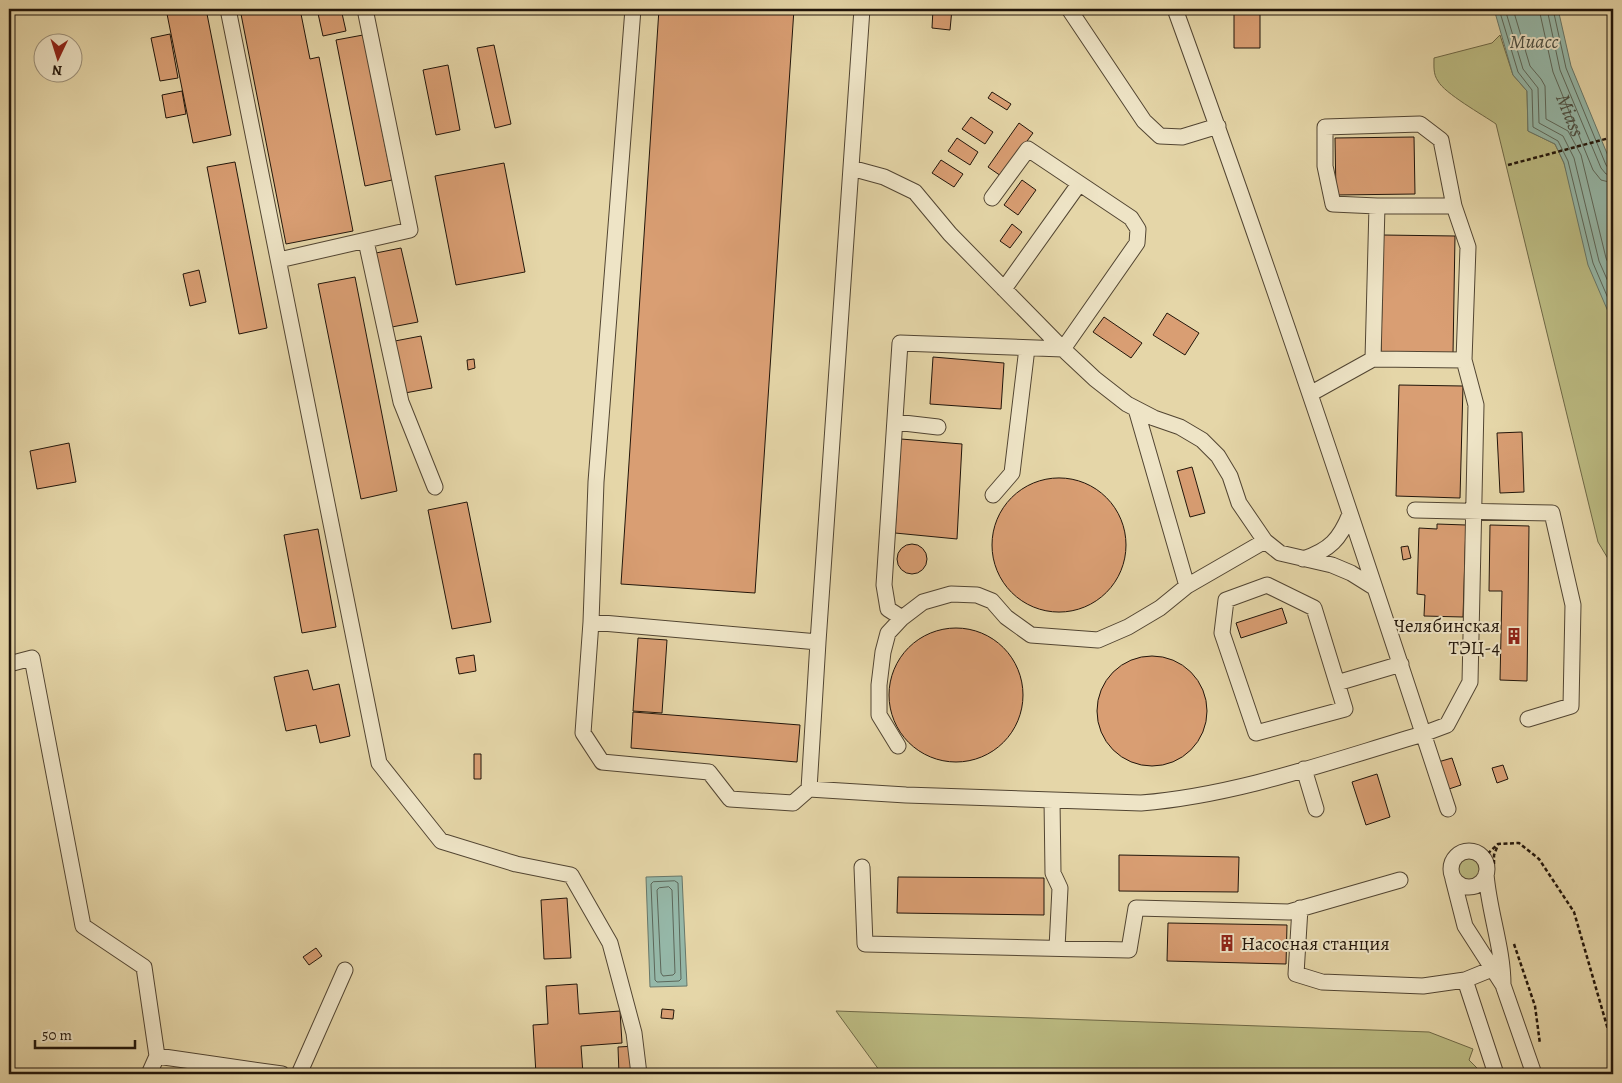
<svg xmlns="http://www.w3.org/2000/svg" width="1622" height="1083" font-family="Alegreya,serif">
<rect width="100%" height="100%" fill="#e5d6a8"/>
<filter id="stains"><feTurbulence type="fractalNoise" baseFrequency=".004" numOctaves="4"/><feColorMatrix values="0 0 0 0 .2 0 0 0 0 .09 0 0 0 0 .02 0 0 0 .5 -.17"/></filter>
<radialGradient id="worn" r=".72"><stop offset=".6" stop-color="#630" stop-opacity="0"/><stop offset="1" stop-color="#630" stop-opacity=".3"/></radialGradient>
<path fill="#bcbc83" stroke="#6e6846" d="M1500,35L1513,75L1527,91L1528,131L1555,144L1564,163L1603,296L1613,323V567L1598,542L1496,124C1483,115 1444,93 1438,81C1433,74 1434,66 1434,58L1492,43Z
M1455 870a13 13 0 1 1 26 0a13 13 0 1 1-26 0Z
M836,1011L1429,1032L1473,1049L1469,1060L1483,1074H882Z"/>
<path fill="#96b9aa" stroke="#67776a" d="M1494,9H1558L1571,66L1613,168V323L1588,265L1564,163L1555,144L1528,131L1527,91L1513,75Z
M682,876L687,986L650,987L646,877Z"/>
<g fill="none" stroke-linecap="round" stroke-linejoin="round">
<g stroke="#5c675a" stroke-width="1">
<path d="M1499,9L1518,72L1532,90L1533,127L1558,141L1568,161L1593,263L1613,310"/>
<path d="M1505,9L1523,69L1538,88L1539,123L1563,136L1574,158L1599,261L1613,293"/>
<path d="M1513,9L1530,66L1541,79L1545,86L1546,119L1568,131L1581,155L1606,258L1613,274"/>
<path id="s1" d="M1539,9L1553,72L1593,170L1601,180L1613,183"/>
<path d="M1547,9L1560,70L1601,168L1606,174L1613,175"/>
<path d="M1553,9L1566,68L1606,165L1609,169H1613"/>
<path d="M675,881L678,883L681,979L679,981L657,982L655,980L651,884L653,882Z"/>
<path d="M669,887L672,890L675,973L673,975L663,976L661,973L657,890L659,888Z"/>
</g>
</g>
<path fill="#d99e73" stroke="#21150a" d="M166,9H206L231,135L193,143Z
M240,9H300L310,59L319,57L353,231L286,244Z
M317,9H341L346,31L323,36Z
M409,9H440L410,14Z
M659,9H794L755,593L621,584Z
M933,9H952L950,30L932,28Z
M1234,9H1260V48H1234Z
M170,34L178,78L160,81L151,38Z
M363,35L392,180L365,186L336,40Z
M494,45L511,124L495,128L477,48Z
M448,65L460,130L436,135L423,70Z
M182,91L186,114L166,118L162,95Z
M992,92L1011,104L1007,110L988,98Z
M971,117L993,132L985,144L962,129Z
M1019,123L1033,133L1001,176L988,167Z
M1414,137L1415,194L1336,195L1335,138Z
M957,138L978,152L970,165L948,151Z
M941,160L963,174L954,187L932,173Z
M235,162L267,328L239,334L207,167Z
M504,163L525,272L456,285L435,176Z
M1022,180L1036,190L1018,215L1004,205Z
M1012,224L1022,232L1010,248L1000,241Z
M1383,235L1455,236L1453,354L1381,353Z
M401,248L418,322L392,327L376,253Z
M199,270L206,302L190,306L183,274Z
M355,277L397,491L361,499L318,284Z
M1167,313L1199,333L1185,355L1153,335Z
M1104,317L1142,343L1131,358L1093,332Z
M421,336L432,388L405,393L395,341Z
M933,357L1004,363L1001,409L930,404Z
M474,359L475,368L468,370L467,360Z
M1399,385L1463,386L1460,498L1396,496Z
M1522,432L1524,492L1500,493L1497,433Z
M901,439L962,444L957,539L895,533Z
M69,443L76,482L37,489L30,451Z
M1192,467L1205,513L1190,517L1177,471Z
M992 545a67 67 0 1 1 134 0a67 67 0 1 1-134 0Z
M467,502L491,622L452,629L428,510Z
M1437,524L1466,525L1463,617L1424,616L1425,595L1417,594L1419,528L1437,529Z
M1490,525L1529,526L1527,681L1500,680L1502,591H1489Z
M318,529L336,627L302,633L284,535Z
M897 559a15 15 0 1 1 30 0a15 15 0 1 1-30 0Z
M1408,546L1411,558L1403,560L1401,547Z
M1282,608L1287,623L1241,638L1236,623Z
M889 695a67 67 0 1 1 134 0a67 67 0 1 1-134 0Z
M638,638L667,640L662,713L633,711Z
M474,655L476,671L459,674L456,658Z
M1097 711a55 55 0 1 1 110 0a55 55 0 1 1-110 0Z
M308,670L313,690L339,684L350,736L320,743L316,725L286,731L274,677Z
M633,712L800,725L797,762L631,748Z
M474,754H481V779H474Z
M1452,758L1461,785L1440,792L1431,764Z
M1503,765L1508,779L1497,783L1492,768Z
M1377,774L1390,817L1366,825L1352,782Z
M1119,855L1239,857L1238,892L1119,891Z
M898,877L1044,878V915L897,913Z
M567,898L571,958L544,959L541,900Z
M1168,923L1287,925L1286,964L1167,961Z
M316,948L322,956L309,965L303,957Z
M577,984L579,1014L620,1011L622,1043L581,1046L583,1074H536L533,1025L548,1024L546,986Z
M662,1009L674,1010L673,1019L661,1018Z
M636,1046L638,1074H619L618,1047Z"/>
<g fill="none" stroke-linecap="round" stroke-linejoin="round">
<g stroke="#524532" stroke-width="17">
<path id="minor" d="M228,9L379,763L441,841L516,864L571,875L610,943L634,1033L639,1074
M633,9L596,482L591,622L583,733L602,762L709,772L730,799L793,803L809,789L906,795L1141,803C1238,795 1331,761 1423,734L1447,725L1470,682L1476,405L1464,360L1468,247L1454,206L1441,140L1420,124L1325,127V166L1333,204L1377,206L1373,359
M1069,9L1144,121L1160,136L1182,137L1218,126
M1175,9C1271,273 1360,541 1448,809
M851,168L884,177L915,192L950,234L1063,349L1095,379L1127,404L1154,418L1180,427L1202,440L1218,456L1230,476L1239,503L1265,541L1280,553L1332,565L1351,573L1375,588
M1377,206H1454
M366,241L401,402L435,487
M279,260L410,230L365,9
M1004,289L1079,184
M1310,394L1373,359L1464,360
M1136,409L1187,586
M895,422L938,427
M993,495L1012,473L1027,348
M1415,510L1552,513L1573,605L1571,706L1528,719
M1303,559C1330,550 1340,539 1350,514
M902,618L888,609L884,585L900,343L1063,349L1137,243L1138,229L1131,218L1028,149L992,198
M591,622L818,642L809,789
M818,642L862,9
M9,664L32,658L83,926L144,967L157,1056L149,1074
M1337,683L1345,709L1256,733L1222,633L1226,600L1267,585L1314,608L1337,683L1401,664
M898,746L879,715V685L883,652L888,633L902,618L923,602L951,594L977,595L992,601L1006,617L1031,635L1098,640L1128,627L1160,608L1187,586L1265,541
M1304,769L1316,809
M1052,800L1053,873L1060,888L1057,948
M1451 869a18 18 0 1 1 36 0a18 18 0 1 1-36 0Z
M862,867L865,944L1129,950L1136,908L1289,912L1400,880
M1486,874C1489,912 1503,948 1503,985
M1453,879L1465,926L1503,985L1534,1074
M1300,908L1296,974L1322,982L1423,986L1465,980
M1492,969L1465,980L1496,1074
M157,1056L282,1074
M299,1074L345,970"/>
</g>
<path stroke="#21150a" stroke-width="2.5" stroke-dasharray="4 2.5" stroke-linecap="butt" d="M1508,165L1613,137
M1483,858L1498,844L1519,843L1539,859L1574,912L1613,1047
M1494,864V855L1498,845
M1514,944L1535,1006L1540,1044"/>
<use href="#minor" stroke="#eee4c6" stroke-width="15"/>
</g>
<defs>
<g id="building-bare" transform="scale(1.35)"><path d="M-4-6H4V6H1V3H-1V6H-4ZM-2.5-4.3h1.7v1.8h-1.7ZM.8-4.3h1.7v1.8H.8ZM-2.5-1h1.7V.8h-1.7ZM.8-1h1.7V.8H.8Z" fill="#8f2418" stroke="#eee4c6" stroke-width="2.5" paint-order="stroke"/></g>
</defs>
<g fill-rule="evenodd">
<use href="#building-bare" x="1514" y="636"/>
<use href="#building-bare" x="1227" y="943"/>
</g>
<g text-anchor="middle" stroke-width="4" stroke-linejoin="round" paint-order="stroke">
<g font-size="19" fill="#21150a" stroke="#eee4c6" text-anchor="end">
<text x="1500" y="632">Челябинская<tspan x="1500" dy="22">ТЭЦ-4</tspan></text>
<text x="1241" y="950" text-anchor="start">Насосная станция</text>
</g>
<g font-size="20" font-style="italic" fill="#4a4e42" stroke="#eee4c6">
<text x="1534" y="48">Миасс</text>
<text dy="7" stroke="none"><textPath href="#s1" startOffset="111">Miass</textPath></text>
</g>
</g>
<rect width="1622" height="1083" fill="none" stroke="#e5d6a8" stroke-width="30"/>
<rect x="10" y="10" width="1602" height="1063" fill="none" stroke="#21150a" stroke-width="2.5"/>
<rect x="15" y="15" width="1592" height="1053" fill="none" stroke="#21150a"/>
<g transform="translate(58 58) rotate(184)"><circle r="24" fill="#eee4c6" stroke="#9c917b"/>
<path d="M0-4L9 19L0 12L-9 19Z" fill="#8f2418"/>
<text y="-8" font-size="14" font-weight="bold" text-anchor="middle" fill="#21150a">N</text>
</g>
<path d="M35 1040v8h100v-8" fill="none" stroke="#21150a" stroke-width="2.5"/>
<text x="42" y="1040" font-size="15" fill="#21150a" stroke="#eee4c6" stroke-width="4" paint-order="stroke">50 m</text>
<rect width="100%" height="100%" filter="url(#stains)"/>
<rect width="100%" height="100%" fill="url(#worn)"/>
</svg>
